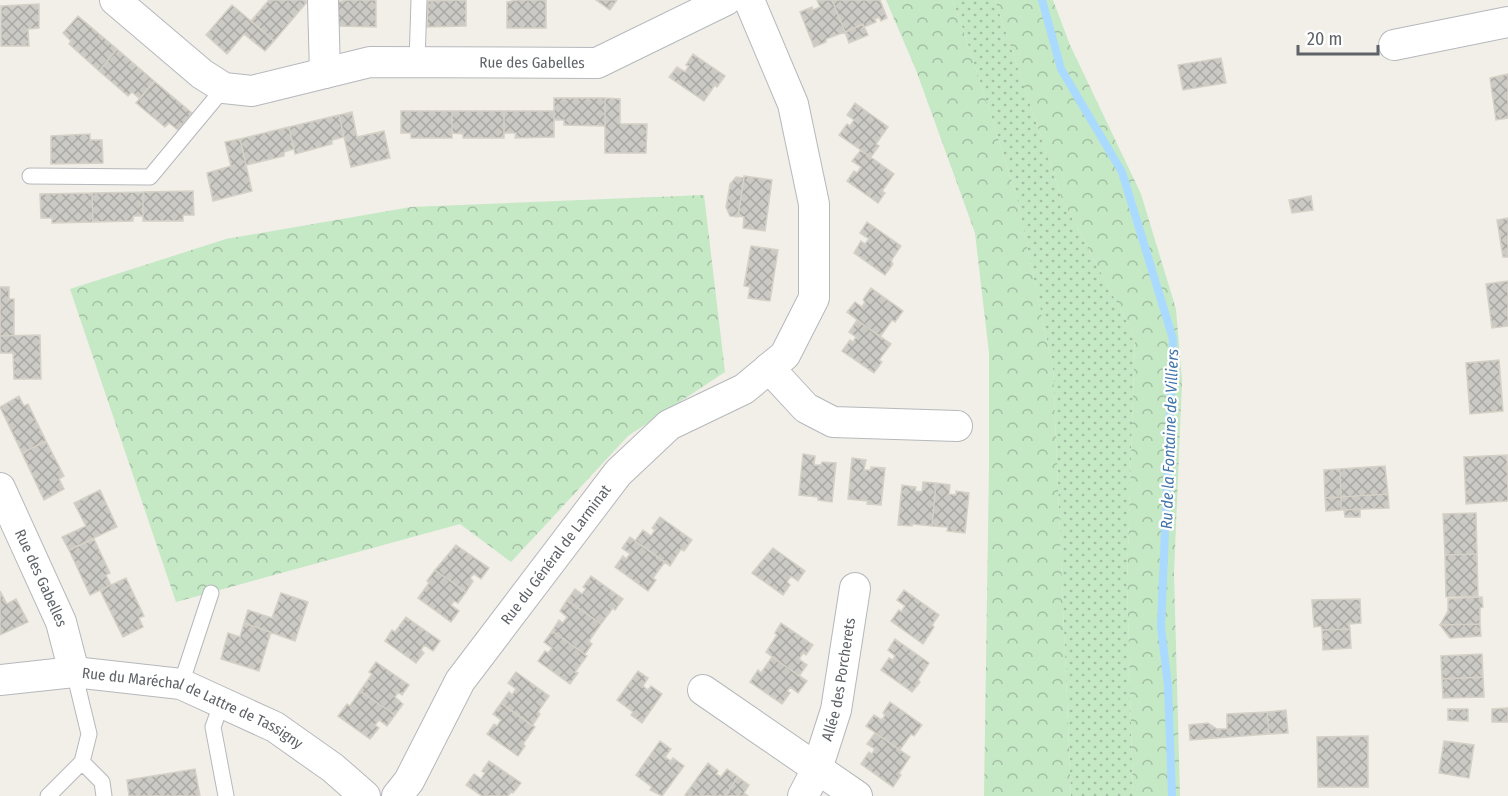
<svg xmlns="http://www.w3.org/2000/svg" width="1508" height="796" font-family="'Fira Sans Condensed',sans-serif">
<defs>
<pattern id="grass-dots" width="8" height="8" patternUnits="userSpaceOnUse" patternTransform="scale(1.5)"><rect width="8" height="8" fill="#c5e8c5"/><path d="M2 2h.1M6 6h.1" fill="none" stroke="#a3c0a4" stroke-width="1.8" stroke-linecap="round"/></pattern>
<pattern id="forest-crowns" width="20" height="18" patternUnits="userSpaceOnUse" patternTransform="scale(1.5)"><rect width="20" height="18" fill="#c5e8c5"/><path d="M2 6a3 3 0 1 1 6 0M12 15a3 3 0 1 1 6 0" fill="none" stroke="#a3c0a4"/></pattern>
<pattern id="building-cross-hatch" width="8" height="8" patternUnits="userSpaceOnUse" patternTransform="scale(1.5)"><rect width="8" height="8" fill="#cccac5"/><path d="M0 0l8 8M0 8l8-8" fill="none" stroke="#a9a8a4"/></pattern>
</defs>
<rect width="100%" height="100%" fill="#f1efe8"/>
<path fill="url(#grass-dots)" d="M952,0H995L1062,199L1135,337L1127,581L1133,796H1071L1053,369L1016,194L964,32Z"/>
<path fill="url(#forest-crowns)" d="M886,0H952L964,32L1016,194L1053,369L1071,796H984L989,467V353L975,233L916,70Z
M995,0H1053L1070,45L1141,194L1176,309L1182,381L1174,573L1180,796H1133L1127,581L1135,337L1062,199Z
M704,195L725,372L628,436L511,562L460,524L176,602L70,289L226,239L411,207Z"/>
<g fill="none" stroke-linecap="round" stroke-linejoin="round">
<path stroke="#aadaff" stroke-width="8" d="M1042,0L1061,69L1122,172L1173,339L1161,627L1168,686L1172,796"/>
</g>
<path fill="url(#building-cross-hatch)" stroke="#d6d1c6" stroke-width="1.5" d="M269,0H305L307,2L274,41L251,21Z
M348,0H376V27L336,26V2Z
M466,0V26L427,27L428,1Z
M518,0H546V28H507V2Z
M596,0H617L610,10Z
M817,0H832L845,32L826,39V42L814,47L800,12L812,7L813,10L820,7Z
M832,0H880L887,18L881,21L879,17L875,19L876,22L864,27L863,24L845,32Z
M39,4V28L28,29L29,46H1V6Z
M232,5L274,41L265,51L244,34L227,54L206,35Z
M78,16L117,49L99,71L69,44L71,41L63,33Z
M863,24L868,35L849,43L845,32Z
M117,49L154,81L140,99L132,92L128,96L99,71Z
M693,54L725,76L717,87L715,85L704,101L669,77L677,67L685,72L689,66L686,65Z
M1221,58L1226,83L1183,90L1178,65Z
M1508,74V118L1496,120L1490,78Z
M154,81L192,113L178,130L169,123L165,127L136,103Z
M554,98H605V126L564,125V120H554Z
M605,98L620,99V124H647L646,153H605Z
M855,103L888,127L876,144L879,146L871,157L839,135L847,124L850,126L854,120L847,115Z
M401,111H452V138H411V133H401Z
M452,111H504V138H463V134L452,133Z
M504,111H554V137L515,138L516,133H504Z
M352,112L357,137L384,131L390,158L351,167L339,115Z
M339,115L344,137L332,140V144L295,154L289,127Z
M289,127L294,149L284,152V156L246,165L240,139Z
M90,134V140H102L103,163L51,164V136Z
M240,139L252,191L213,201L207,173L231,166L225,142Z
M861,150L894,174L882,191L885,193L878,203L847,181L854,171L857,173L861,167L852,161Z
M744,176L772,180L765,231L743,228L744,217L738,216Z
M736,177L744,178L738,217L730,216L726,207L730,184Z
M193,191L194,215H183V221H143V192Z
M143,192V216H133V221L93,222L92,193Z
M92,193L93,222L52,223V218H41L40,194Z
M1311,196L1313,210L1292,213L1289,200Z
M1508,218V257H1503L1497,220Z
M867,222L901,246L891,261L893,264L885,275L854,253L861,241L865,244L869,239L860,233Z
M751,246L778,250L770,301L748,298L750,287L744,286Z
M1508,281V326L1492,328L1486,284Z
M0,287H9V299H14V336H0Z
M871,288L903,311L895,322L892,320L880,337L847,312L855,302L862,307L865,302L863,300Z
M857,320L891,344L879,360L882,362L874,373L842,351L850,340L853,342L856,337L849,332Z
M40,335L41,379H14L13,353H0V336Z
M1499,360L1503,411L1470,414L1466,363Z
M19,396L24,406L28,404L46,441L22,453L0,407Z
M46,441L64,476L59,479L64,489L44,500L22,453Z
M803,454L815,456L814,465H821L822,462L836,463L832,502L818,500V497L799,495Z
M1507,455L1508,501L1466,504L1464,457Z
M852,458L866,460L864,470H871V467L885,468L881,505L867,504L868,501L848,499Z
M1385,466L1388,494L1341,497L1340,469Z
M1340,469L1341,497L1325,498L1324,470Z
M923,482L936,483L932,526L912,524V526L898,525L902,485L916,487L915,491L922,492Z
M936,483L950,485L949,494L956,495V491L969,493L965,533L947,531L948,527L932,526Z
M100,490L117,527L69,550L62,537L86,526L74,503Z
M1388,494L1389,508L1341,510V497Z
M1341,497V510L1326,511L1325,498Z
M1360,509V517H1345L1344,510Z
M1476,513L1477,554L1445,555L1443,514Z
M660,517L692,540L684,551L681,549L670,566L635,541L643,530L651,536L655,530L652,528Z
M630,537L665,562L653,578L656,580L648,591L615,567L623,556L626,559L630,554L622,548Z
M94,539L110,573L106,575L111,585L90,595L69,550Z
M456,545L489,568L481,579L474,574L470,578L473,581L466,592L435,570Z
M773,548L805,571L798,581L791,576L787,582L790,585L783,595L752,573Z
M1477,554L1478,596L1446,597L1445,555Z
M435,570L466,592L458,603L454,601L451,605L459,611L451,622L418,598L429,583L427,581Z
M591,576L623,599L615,610L613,608L601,624L567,600L575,589L582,594L586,589L583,587Z
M126,578L144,616L139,618L143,627L123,637L100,590Z
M904,590L939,615L932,625L934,627L923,644L891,621L899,610L901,612L905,606L897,600Z
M0,591L7,604L16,599L28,622L0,635Z
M281,593L308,602L295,641L244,623L248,610L272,618Z
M1482,597L1483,607L1480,608V624L1440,625L1448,611V599Z
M1360,599L1361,623L1349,624L1350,629L1322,630L1321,626L1314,627L1312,600Z
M567,600L601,624L589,641L592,644L585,654L552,631L559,620L563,623L567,617L560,611Z
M406,617L440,641L433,651L424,645L421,650L424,653L416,663L385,641L392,630L395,632Z
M244,623L271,632L259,671L221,659L228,633L240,637Z
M781,623L813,645L806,655L803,653L799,659L807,665L799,676L766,652L777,635L775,633Z
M1480,624L1481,636L1450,638L1440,625Z
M1350,629L1351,648L1323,650L1322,630Z
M552,631L587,656L575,672L578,673L570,684L538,661L545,651L548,653L552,648L544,642Z
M895,639L929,663L918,680L920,682L912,692L881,670L889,658L893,660L895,656L888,650Z
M1482,654L1483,677L1442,679L1441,656Z
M772,657L807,681L798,693L790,687L787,691L790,693L782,704L750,682L758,670L761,673Z
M376,662L409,685L402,695L398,692L395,697L403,704L395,715L360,691L372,674L369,672Z
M638,671L648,678L643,686L648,690L651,686L662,694L642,723L631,715L633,712L617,700Z
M516,672L549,696L538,712L540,714L532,726L501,703L509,692L512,695L516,689L508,683Z
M1483,677L1484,697L1443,698L1442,679Z
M360,691L395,715L387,726L379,720L375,725L379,728L370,739L338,716L347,704L350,706Z
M890,702L922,725L914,736L911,734L900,750L866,726L874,715L882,720L885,715L883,713Z
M501,703L535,727L523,744L525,746L518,756L487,734L494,724L497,726L501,720L493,714Z
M1508,708V722H1492V709Z
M1448,709H1468V721L1448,720Z
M1286,710L1288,733L1269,734L1267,712Z
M1267,712L1269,734L1190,740L1189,725L1208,723L1217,729H1227V714Z
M875,733L910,757L899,773L901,775L893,787L861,764L869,752L872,754L875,749L867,744Z
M1368,736V787H1318L1317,737Z
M660,741L671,749L665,757L671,761L673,758L684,766L662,796L650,790L652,787L636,775Z
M1444,741L1474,745L1469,778L1439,773Z
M489,761L521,783L513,793L511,792L508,796H482L466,785L474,774L481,779L485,773L482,771Z
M708,763L718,771L716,774L721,777L727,769L738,777L725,796H687L685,795Z
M195,769L200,796H129L127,780Z
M738,777L749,785L744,793L748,796H725Z"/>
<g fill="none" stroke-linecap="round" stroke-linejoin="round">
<g stroke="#b5b8bc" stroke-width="17">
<path id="service" d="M417,62L419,0
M30,176L150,177L224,88
M181,684L211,593
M222,702L213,727L226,796
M82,762L102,782L104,796
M48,796L82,762L89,734L74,672"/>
</g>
<g stroke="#b5b8bc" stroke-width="32">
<g id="minor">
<path id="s1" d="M115,0L202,74L224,88L252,91L370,62L597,63L726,0"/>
<path d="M323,0L325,73"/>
<path d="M1394,45L1508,22"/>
<path d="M769,368L806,408L833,422L957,426"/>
<path id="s2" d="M0,488L61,622L74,672"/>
<path id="s3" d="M0,680L74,672L181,684L275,727L333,768L365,796"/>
<path d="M703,690L857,796"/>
<path id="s4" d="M397,796L409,781L460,681L618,473L669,425L744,389L785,355L814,298V204L793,104L749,0"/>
<path id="s5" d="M803,796L817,769L836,710L855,588"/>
</g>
</g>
<use href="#service" stroke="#fff" stroke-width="15"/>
<use href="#minor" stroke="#fff" stroke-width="30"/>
</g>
<g text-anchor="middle" stroke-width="4.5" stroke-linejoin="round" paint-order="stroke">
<g font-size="15" fill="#5f6368" stroke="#fff">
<text dy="5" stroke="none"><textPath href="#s1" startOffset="452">Rue des Gabelles</textPath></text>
<text dy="5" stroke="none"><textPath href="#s4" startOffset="290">Rue du Général de Larminat</textPath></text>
<text dy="5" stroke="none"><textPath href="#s2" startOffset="99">Rue des Gabelles</textPath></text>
<text dy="5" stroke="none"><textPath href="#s5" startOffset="123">Allée des Porcherets</textPath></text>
<text dy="5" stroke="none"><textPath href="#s3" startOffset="200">Rue du Maréchal de Lattre de Tassigny</textPath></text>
</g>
<g font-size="16" font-style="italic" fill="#4174aa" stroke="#fff">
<text transform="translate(1169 439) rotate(-88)" y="6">Ru de la Fontaine de Villiers</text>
</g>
</g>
<path d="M1298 45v9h80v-9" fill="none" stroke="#5f6368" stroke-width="3"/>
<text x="1307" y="45" font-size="18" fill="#5f6368" stroke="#ffffff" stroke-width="4.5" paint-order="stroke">20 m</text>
</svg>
